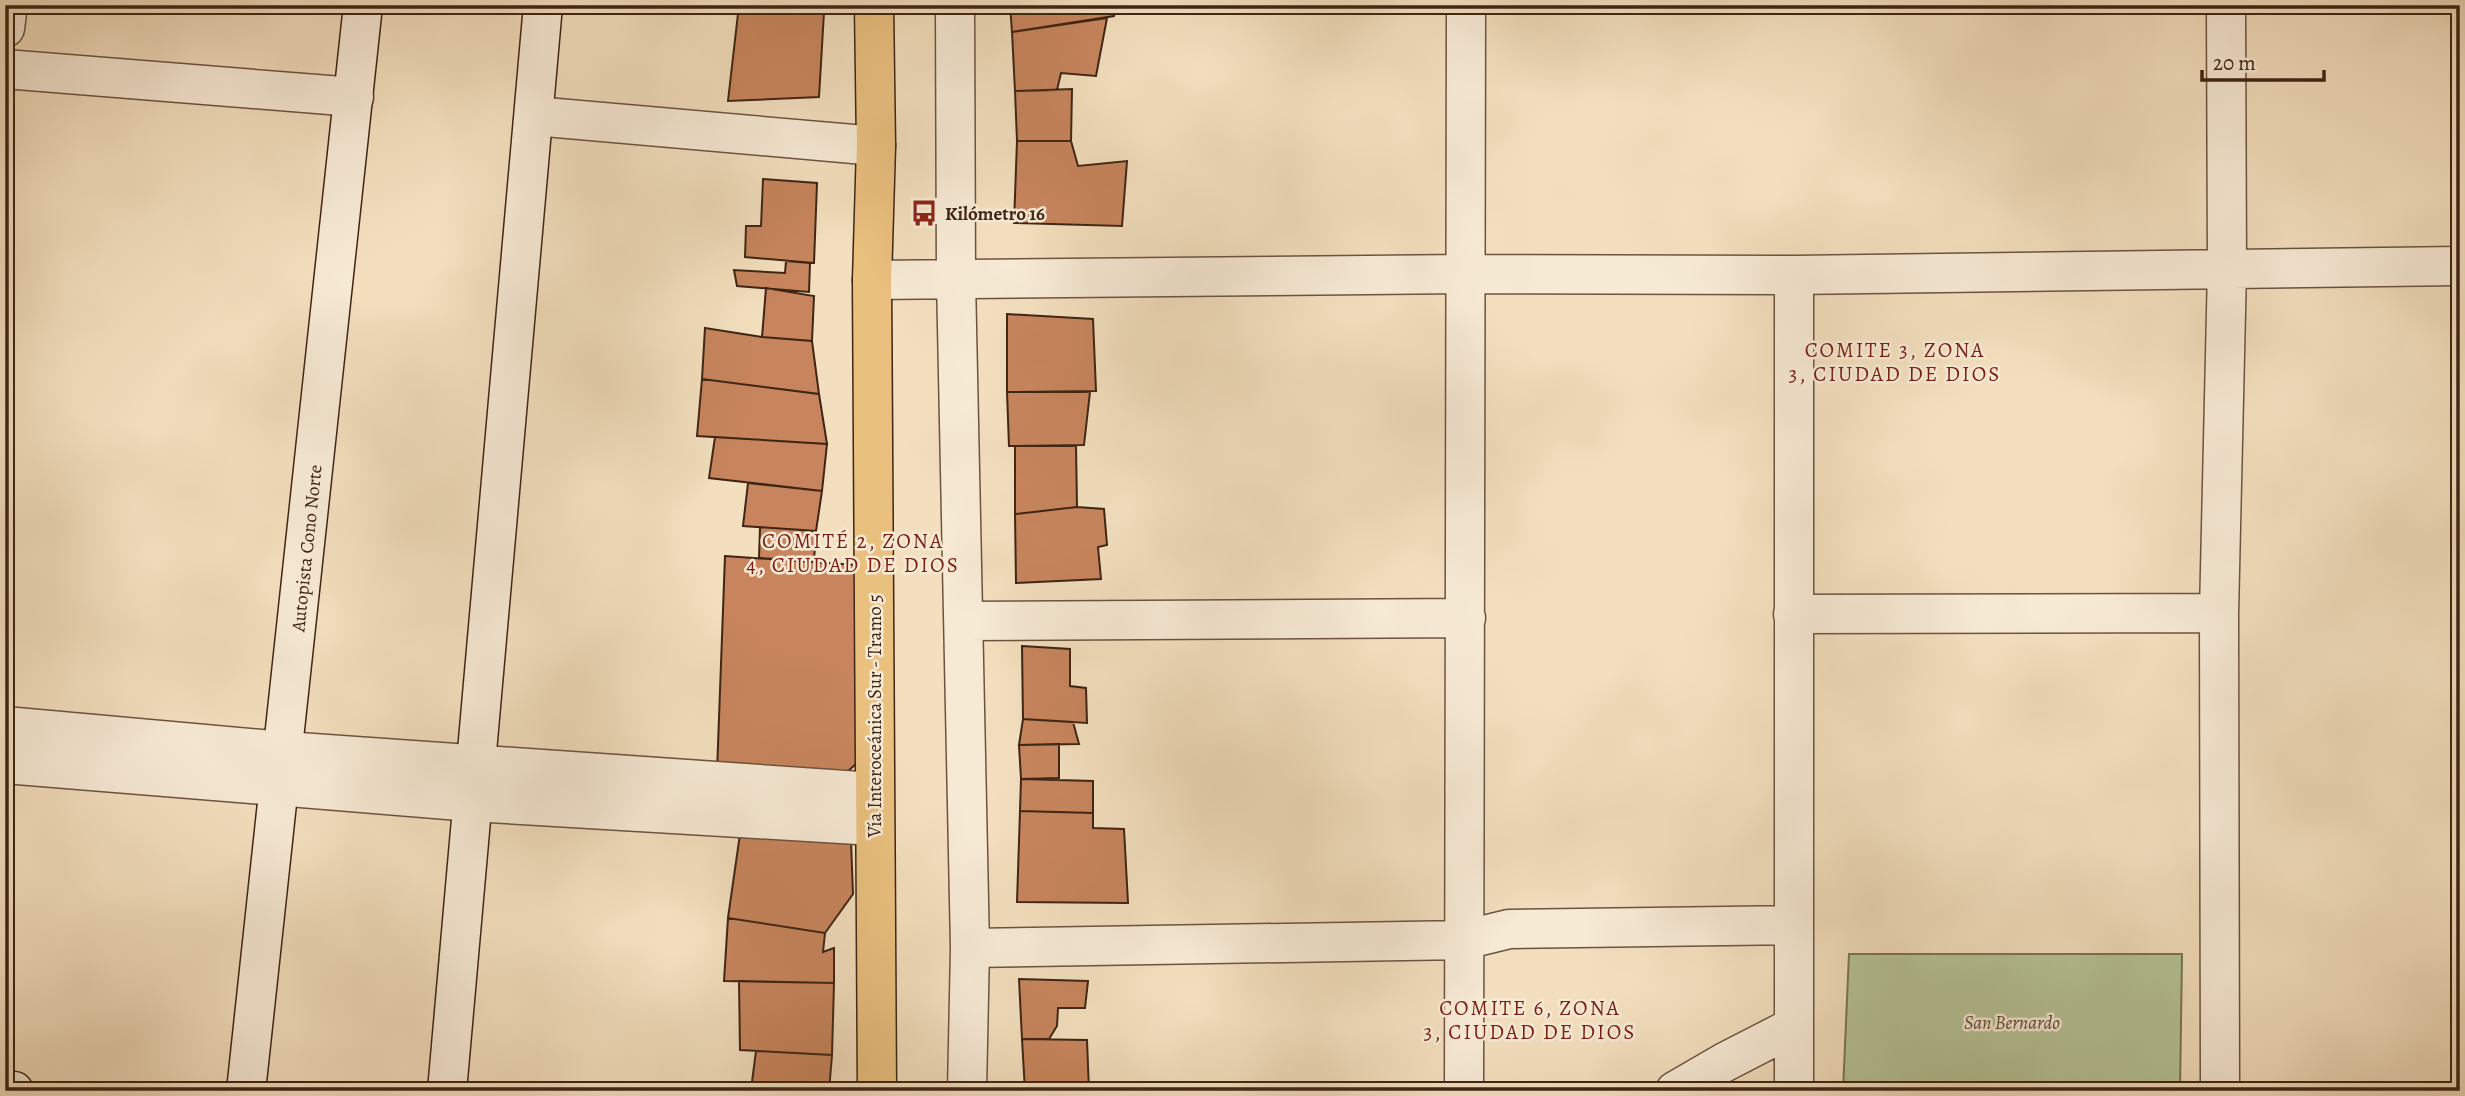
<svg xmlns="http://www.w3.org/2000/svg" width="2465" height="1096" font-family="Alegreya,serif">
<rect width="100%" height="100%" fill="#f3dfbe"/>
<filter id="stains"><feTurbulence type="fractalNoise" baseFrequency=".00286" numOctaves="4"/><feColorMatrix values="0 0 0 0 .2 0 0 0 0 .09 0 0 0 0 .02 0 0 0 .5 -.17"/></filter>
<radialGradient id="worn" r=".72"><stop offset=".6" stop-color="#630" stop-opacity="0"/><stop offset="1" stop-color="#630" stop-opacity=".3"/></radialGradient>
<path fill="#b5c396" stroke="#7a7456" stroke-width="2" d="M1849,954H2182L2180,1091H1843Z"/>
<path fill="#c8855d" stroke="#3e2515" stroke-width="2" d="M739,5H781L824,12L819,97L728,101Z
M781,5H824V12Z
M1010,5H1118L1114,16L1012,32Z
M1107,18L1096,76L1061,73L1057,90L1015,91L1012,32Z
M1072,89L1071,141H1017L1015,91Z
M1017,141H1071L1078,166L1127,161L1122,226L1014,223Z
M763,179L817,183L814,263L745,257L746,226H761Z
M786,261L810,263L809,292L737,286L734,270L785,273Z
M766,288L814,296L812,341L762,337Z
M1007,314L1093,319L1096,391L1007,392Z
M705,328L762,337L812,341L819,394L702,379Z
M702,379L819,394L827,444L697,436Z
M1007,392H1090L1084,445L1009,446Z
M715,437L827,444L822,491L709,478Z
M1015,446H1076L1077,507L1015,514Z
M748,483L822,491L816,531L743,526Z
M1077,507L1104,509L1107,545L1098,547L1101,579L1016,583L1015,514Z
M760,527L816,531L814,561L759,558Z
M725,556L870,566L857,763L837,781L717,772Z
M1022,646L1070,649V686L1086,688L1087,723L1023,719Z
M1023,719L1073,722L1079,744L1019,745Z
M1059,744V778L1021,779L1019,745Z
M1021,779L1093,781V813L1020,811Z
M1020,811L1093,813V828L1124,829L1128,903L1017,902Z
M740,834L851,842L853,894L825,933L728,918Z
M728,918L825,933L823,952L834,948V983L724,981Z
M1019,979L1088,981L1085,1008H1058L1057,1026L1049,1039H1022Z
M739,981L834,983L832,1055L740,1050Z
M1022,1039L1087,1040L1089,1091H1025Z
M756,1051L832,1055L829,1091H718V1084L752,1082Z"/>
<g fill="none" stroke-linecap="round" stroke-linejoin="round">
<g stroke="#6b543f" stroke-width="41">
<path id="minor" d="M955,5L956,279L970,948L967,1091
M5,28L8,5
M5,69L354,97
M534,116L876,146
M872,280L1465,274L1794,275L2460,266
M1793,614L2219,613
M964,621L1466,618
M5,726L284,751L874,792
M5,764L472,802L874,826
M970,948L1464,940L1509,929L1794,925
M1464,1091L1466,5
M1675,1091L1725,1062L1793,1027
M1794,1091V275
M2220,1091L2219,613L2227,269L2226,5"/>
</g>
<g stroke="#3e2515" stroke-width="41">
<path id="secondary" d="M5,1090L14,1091
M246,1091L363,5
M447,1091L543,5"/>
</g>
<g stroke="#3e2515" stroke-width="41">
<path id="trunk" d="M874,5L876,146L872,280L877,1091"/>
</g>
<use href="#minor" stroke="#f7ead5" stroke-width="38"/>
<use href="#secondary" stroke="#f7ead5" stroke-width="38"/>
<use href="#trunk" stroke="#eac07f" stroke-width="38"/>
</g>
<defs>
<g id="bus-bare" transform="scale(2.1)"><path d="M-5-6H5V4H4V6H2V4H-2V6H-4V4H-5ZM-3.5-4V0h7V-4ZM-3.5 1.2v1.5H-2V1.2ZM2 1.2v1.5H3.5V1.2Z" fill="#8f2418" stroke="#f7ead5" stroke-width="2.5" paint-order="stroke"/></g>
</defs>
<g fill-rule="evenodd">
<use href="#bus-bare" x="924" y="213"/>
</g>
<g text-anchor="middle" stroke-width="5" stroke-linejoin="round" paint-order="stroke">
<g font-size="19" font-weight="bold" fill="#3e2515" stroke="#f7ead5" text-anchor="start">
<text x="945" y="220">Kilómetro 16</text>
</g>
<g font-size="19" fill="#3e2515" stroke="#f7ead5">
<text transform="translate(306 548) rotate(-84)" y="7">Autopista Cono Norte</text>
<text transform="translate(874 716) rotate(-90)" y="7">Vía Interoceánica Sur - Tramo 5</text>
</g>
<g font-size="19" font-style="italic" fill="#5c4c35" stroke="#f7ead5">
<text x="2012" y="1029">San Bernardo</text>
</g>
<g font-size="21" letter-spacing="2" fill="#7a1f14" stroke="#f7ead5">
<text x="1895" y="357">COMITE 3, ZONA<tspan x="1895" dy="24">3, CIUDAD DE DIOS</tspan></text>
<text x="853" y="548">COMITÉ 2, ZONA<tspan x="853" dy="24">4, CIUDAD DE DIOS</tspan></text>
<text x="1530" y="1015">COMITE 6, ZONA<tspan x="1530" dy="24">3, CIUDAD DE DIOS</tspan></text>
</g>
</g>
<rect width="2465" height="1096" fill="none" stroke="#f3dfbe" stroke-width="28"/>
<rect x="7" y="7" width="2451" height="1082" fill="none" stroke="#3e2515" stroke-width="3.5"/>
<rect x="14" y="14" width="2437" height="1068" fill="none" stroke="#3e2515" stroke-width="2"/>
<path d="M2202 70v10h122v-10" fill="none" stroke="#3e2515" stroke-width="3.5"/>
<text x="2213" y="70" font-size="21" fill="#3e2515" stroke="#f7ead5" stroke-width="5" paint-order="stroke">20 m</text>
<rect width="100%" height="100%" filter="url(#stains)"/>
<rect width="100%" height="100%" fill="url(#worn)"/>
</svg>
